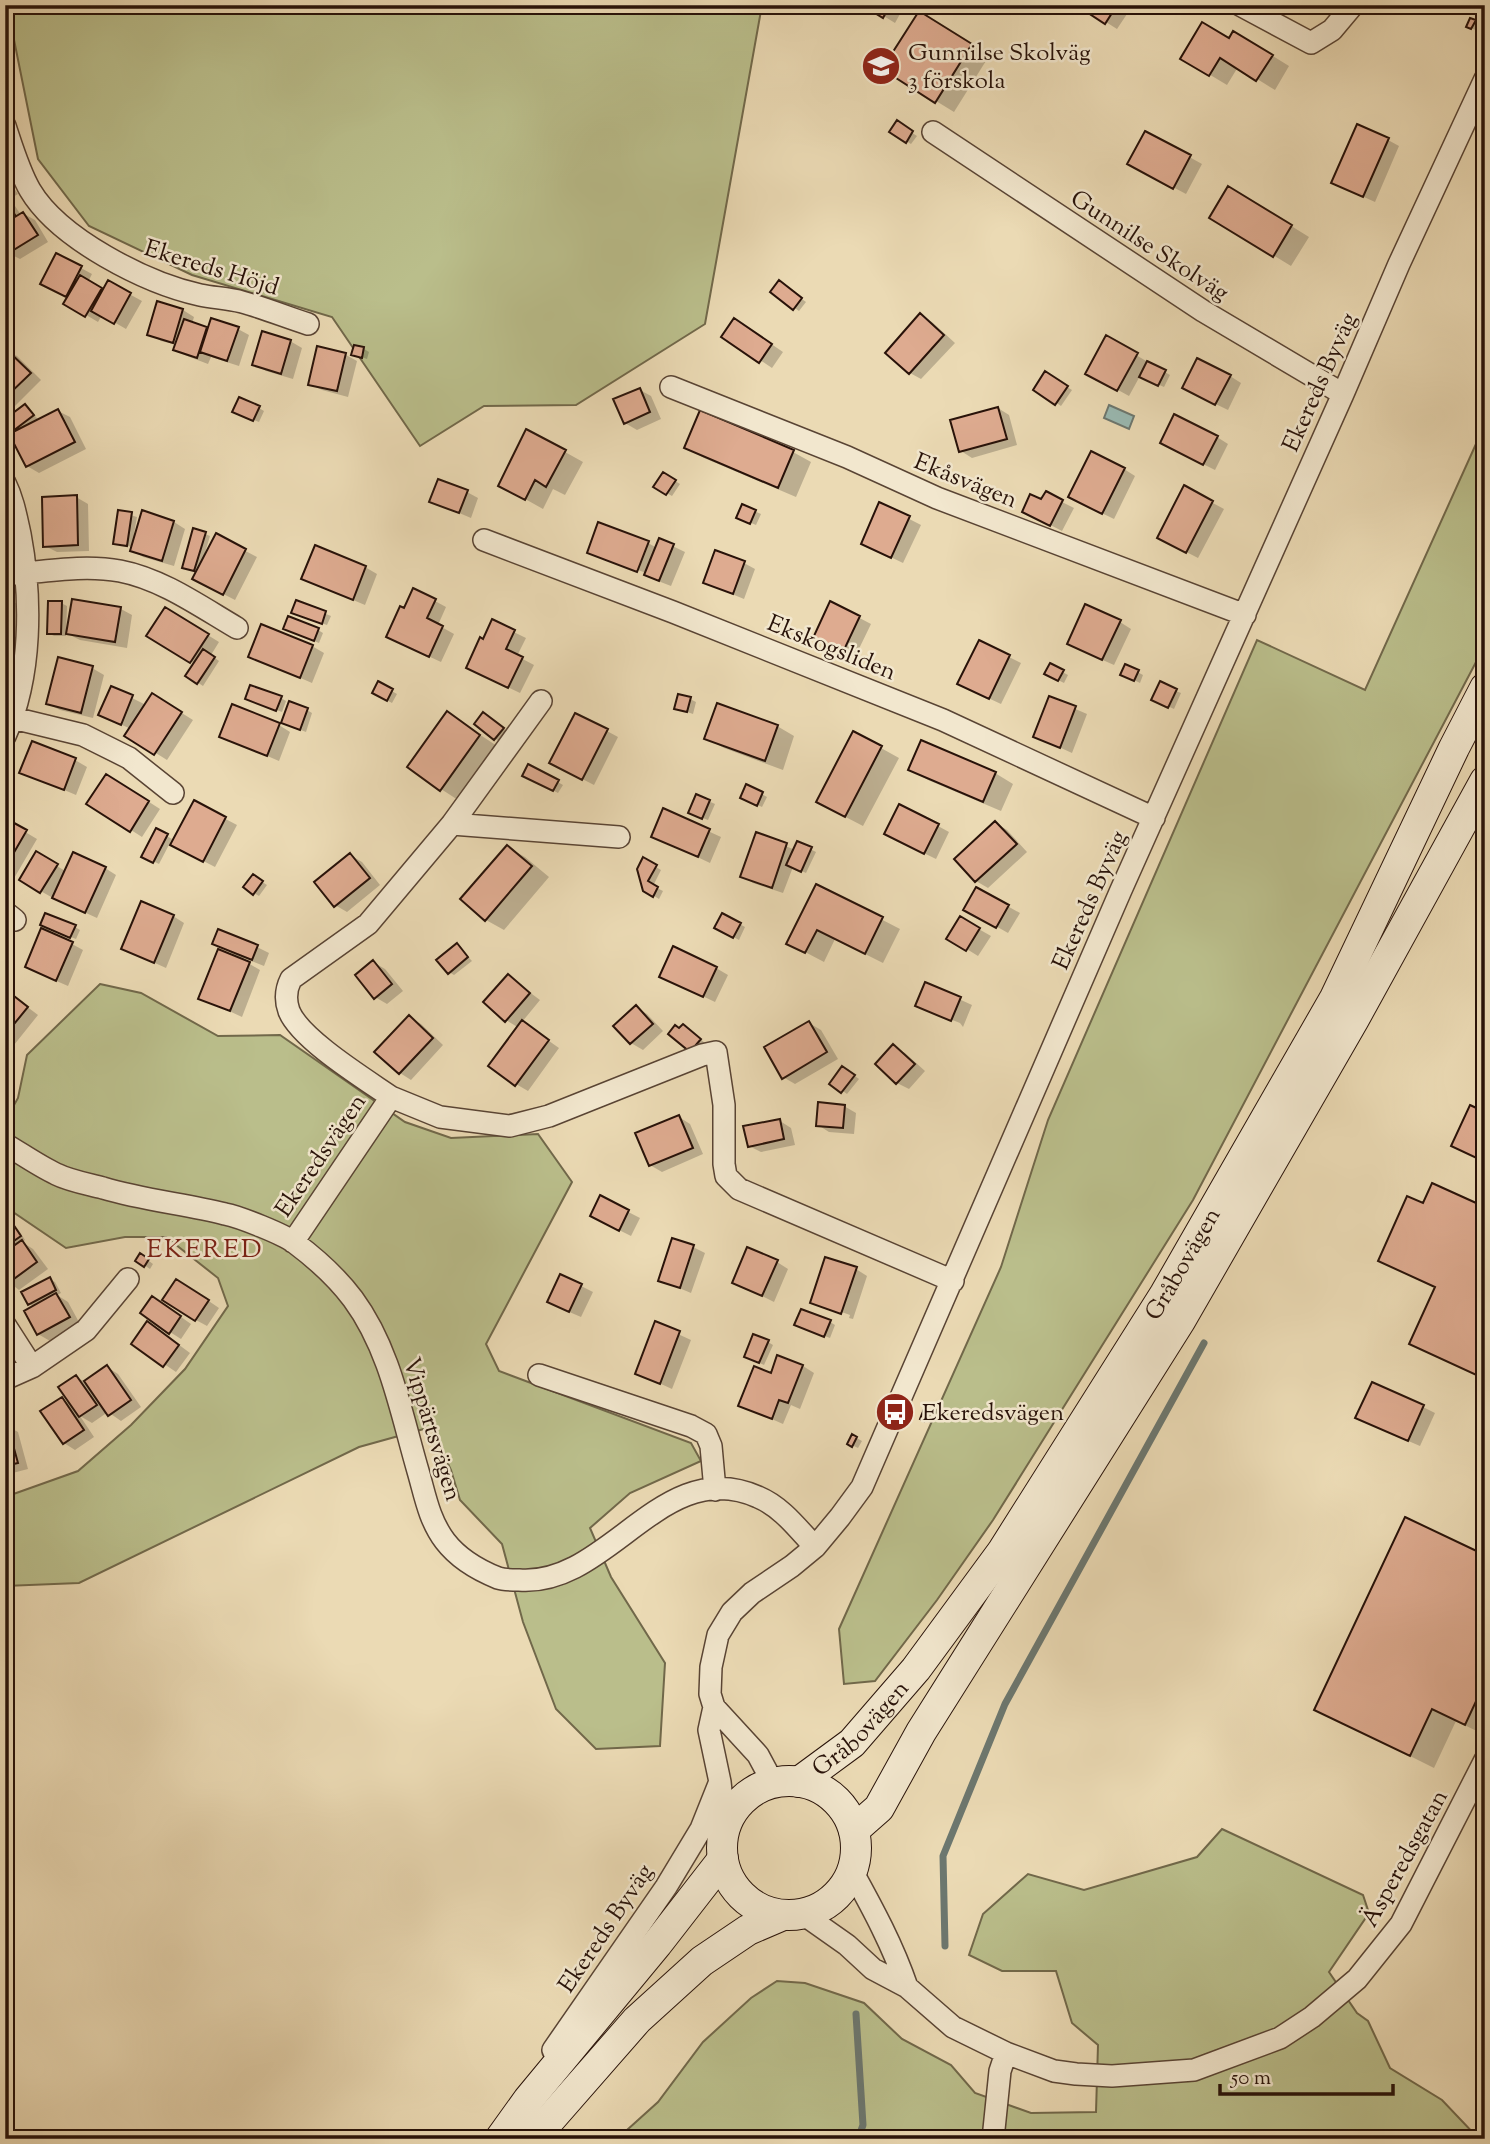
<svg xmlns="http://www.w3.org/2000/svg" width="1490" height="2144" font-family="'Sorts Mill Goudy',serif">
<rect width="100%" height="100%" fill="#ebdab4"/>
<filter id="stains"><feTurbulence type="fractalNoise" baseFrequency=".00286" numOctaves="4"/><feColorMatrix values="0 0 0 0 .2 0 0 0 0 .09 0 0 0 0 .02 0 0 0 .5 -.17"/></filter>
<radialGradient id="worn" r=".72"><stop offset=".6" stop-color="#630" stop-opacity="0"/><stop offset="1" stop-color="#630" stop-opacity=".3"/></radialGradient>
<path fill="#babe8b" stroke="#71684a" stroke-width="2" d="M7,5H762L705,324L576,405L484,406L420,446L332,317L192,275L89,226L38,159Z
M1485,424V645L1193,1200L993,1520L937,1600L875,1681L844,1684L839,1629L1001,1267L1048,1120L1257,640L1365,690Z
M100,984L141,993L218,1036L280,1035L405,1122L451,1138L538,1134L572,1182L486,1344L499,1371L691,1443L701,1461L630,1493L590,1528L611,1577L665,1663L660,1746L596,1749L556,1709L523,1622L502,1544L460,1500L451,1470L431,1427L359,1447L79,1583L5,1586V1497L78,1471L131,1425L185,1369L228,1306L218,1278L166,1237H125L66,1248L13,1212L5,1202V1121L18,1098L27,1055Z
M1222,1829L1363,1895L1369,1913L1329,1972L1357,2013L1368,2021L1390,2068L1442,2100L1479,2139H617L658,2102L703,2042L751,1998L777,1981L805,1983L864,2003L902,2039L951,2065L975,2093L1031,2113L1096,2112L1098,2045L1072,2023L1056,1971H1002L969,1955L983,1914L1028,1874L1084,1890L1197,1857Z"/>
<path fill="#99bab3" stroke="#6c776f" stroke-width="2" d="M1109,405L1134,416L1129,429L1104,418Z"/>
<path fill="#0003" d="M866,5H905L895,23Z
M1079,5H1133L1117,29Z
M1471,20L1480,24L1477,31L1468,26Z
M937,23L989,56L954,112L884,69Z
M1230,40L1252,43L1289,66L1275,90L1238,67L1227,85L1182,58Z
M897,123L917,136L911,144L891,131Z
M1146,133L1202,164L1186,194L1141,170Z
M1388,140L1399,146L1375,202L1333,183Z
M5,175L18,194L8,200L13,203L21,215L24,214L35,220L48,242L20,259L8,253L5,248Z
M1246,198L1309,237L1291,266L1273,255Z
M81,268L92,274L88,282L104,291L109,283L142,301L126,329L102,315L98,322L66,303L69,298L54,290Z
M784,286L806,302L799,311L772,292Z
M158,303L183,310L194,317L192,324L209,329H238L249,335L239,366L211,357L208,364L187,356L175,350L177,345L161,341L149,334Z
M921,315L932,322L955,343L921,379L910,373Z
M746,327L783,352L772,368L724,336Z
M1107,338L1170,375L1164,387L1140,376L1129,396L1087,373Z
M290,341L302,348L293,379L266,371L254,364Z
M364,349L369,352L367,359L353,354Z
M5,350L17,356L41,380L5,416Z
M346,355L357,361L348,397L322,390L310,384Z
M1046,374L1072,390L1061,406L1036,389Z
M1230,376L1241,383L1228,410L1195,394Z
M640,390L651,396L661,419L637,430L625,423Z
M25,406L39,420L58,411L70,417L86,449L39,473L27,466L10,433Z
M259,408L264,411L259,422L240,414Z
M998,408L1009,415L1017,445L972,458L961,451Z
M1217,437L1228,444L1215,470L1173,449Z
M686,448L793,452L811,462L796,497L704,458Z
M565,452L583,462L565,495L553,489L543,509L518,495Z
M1124,469L1135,476L1114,519L1081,503Z
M664,474L680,484L672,496L656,487Z
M1185,488L1224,509L1198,558L1171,544Z
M467,492L478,498L471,518L431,501Z
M1046,494L1074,508L1062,531L1035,517Z
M76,497L88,504L89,551L57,552L45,546Z
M880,504L921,525L903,563L874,549Z
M743,506L761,514L756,525L744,520Z
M120,512L137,517L134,534H136L143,513L174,522L185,529L174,566L143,557L132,550V547L115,543Z
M5,521L13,546L5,548Z
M205,534L210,536L204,556L217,536L257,557L235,600L206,585L198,572L184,567Z
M660,540L685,552L671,586L645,576L646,573L599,555V558L589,552L648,543L657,548Z
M744,563L755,569L744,599L705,583Z
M365,567L377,574L365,605L303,579Z
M5,598L20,605L18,636L5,635Z
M435,601L446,607L438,625L454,634L441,662L400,643L404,610Z
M297,602L331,616L327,625L298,615Z
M61,603L67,606L66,636H54L48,633Z
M831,603L871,624L855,657L826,643Z
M121,609L132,615L127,648L80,640L66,633Z
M177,616L219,642L211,655L219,661L203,686L188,676L195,664L149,635Z
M493,622L526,638L517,656L534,665L520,693L479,673L484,641Z
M1120,622L1131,629L1114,665L1080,650Z
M318,630L323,633L319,643L290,631Z
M979,642L1021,663L1001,704L971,690Z
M312,646L324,653L312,683L250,656Z
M1051,666L1068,675L1064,683L1046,674Z
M1126,666L1143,675L1140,683L1128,677Z
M92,668L104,675L93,718L60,710L48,704Z
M379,684L397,694L392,703L374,693Z
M112,688L146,705L164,702L193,720L167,760L127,735L131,729L100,715Z
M1176,691L1181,693L1174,709L1159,702Z
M281,698L286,701L282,712L252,701Z
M1050,698L1087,714L1072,753L1035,736Z
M690,699L696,702L693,714L676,708Z
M307,710L312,713L306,732L288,725Z
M447,713L497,746L458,800L441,789Z
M489,717L508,732L500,741L495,739Z
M279,725L290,732L279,761L221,736Z
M777,726L794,736L783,770L724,748L706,738Z
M607,731L618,737L594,785L563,769Z
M881,748L899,758L863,826L836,812Z
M75,760L87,767L76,795L22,772Z
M529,766L563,785L558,793L524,775Z
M910,770L995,773L1013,784L1001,811L928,780Z
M118,782L160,809L142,837L131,830Z
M747,786L767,797L762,807L747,800Z
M697,796L715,804L708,820L695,815Z
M195,803L237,825L215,867L184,851Z
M664,811L721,837L710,863L653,836Z
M5,820L37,839L13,880L5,875Z
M996,823L1007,830L1027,852L988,888L976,881L956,859Z
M938,826L949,832L936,859L897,840Z
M156,830L172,839L159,864L143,856Z
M757,834L795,850L798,843L816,852L806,873L793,867L783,893L753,883L742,876Z
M507,847L525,857L549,877L504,930L486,920Z
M350,855L362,862L380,885L347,912L335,905Z
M644,860L661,870L653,886L663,891L659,899L645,890Z
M50,862L67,872L105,868L116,875L97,918L53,898L21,880Z
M258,879L267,885L259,896L254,893Z
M817,886L900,929L883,963L835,939L824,962L788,943Z
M977,889L1020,913L1008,933L966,909Z
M723,915L745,927L739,940L716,927Z
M173,916L184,923L166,968L124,949Z
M961,919L991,936L978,956L949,938Z
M75,927L80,930L76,939L47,928Z
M214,943L257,947L269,953L264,966L244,958L243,960L260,970L242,1017L201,998L233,954Z
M72,944L83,950L68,986L38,973Z
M457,945L472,961L454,975L449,972Z
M373,962L385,969L403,991L387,1004L375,997Z
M716,968L728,975L715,1002L673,982Z
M508,976L540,1000L522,1022L559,1048L528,1091L516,1084L519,1028L506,1020Z
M926,984L972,1005L963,1027L960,1023L917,1006Z
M5,990L38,1015L14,1045L5,1039Z
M636,1007L647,1014L663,1031L643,1050L631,1043L616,1026Z
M409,1017L421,1024L443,1045L411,1080L400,1073Z
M809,1023L821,1030L838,1059L795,1084L783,1077Z
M688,1029L705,1043L696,1054L680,1030Z
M893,1046L905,1053L925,1071L909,1089L897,1083L877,1064Z
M848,1071L859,1079L847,1094L832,1083Z
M844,1106L856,1113L854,1134L829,1132L818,1125Z
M679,1117L690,1124L703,1154L662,1172L650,1165Z
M780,1121L791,1128L795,1145L761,1152L749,1146Z
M601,1198L640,1218L631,1236L603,1222Z
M1423,1206L1485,1209V1380L1411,1343L1436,1289L1380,1260Z
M13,1226L18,1229L25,1240L22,1242L33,1249L48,1269L19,1290L5,1279V1231Z
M693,1247L705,1253L691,1293L660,1280Z
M141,1255L153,1264L150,1269L137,1260Z
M777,1262L788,1269L774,1302L734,1282Z
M856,1269L867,1276L853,1319L849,1318L850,1315L822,1305V1308L812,1302Z
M561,1276L593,1292L581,1317L560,1308Z
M49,1279L55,1282L61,1293L57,1295L68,1302L80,1324L50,1341L38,1334L35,1307L29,1304Z
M188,1287L219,1308L207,1326L196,1320Z
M164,1305L191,1324L181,1339L170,1332Z
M830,1322L835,1325L830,1338L802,1327Z
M656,1324L691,1340L672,1389L637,1373Z
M159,1330L190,1353L176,1372L133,1343Z
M768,1342L773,1345L764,1365L751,1359Z
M803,1366L814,1373L800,1409L791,1405L783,1424L740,1405Z
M107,1367L118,1374L141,1407L121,1421L108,1412L92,1423L80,1416L94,1437L75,1450L64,1443L62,1399L72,1405L76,1377L85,1382Z
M1423,1407L1435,1413L1420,1446L1369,1424Z
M925,1412L932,1415L930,1423L922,1419Z
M5,1425L18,1432L28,1469L5,1475Z
M853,1436L862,1441L858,1448L850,1444Z
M1485,1557V1735L1456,1721L1434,1768L1316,1709Z"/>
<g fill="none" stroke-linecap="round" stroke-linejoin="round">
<path stroke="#6c776f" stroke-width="7" d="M945,1946L943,1856L1005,1704L1204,1343
M856,2014L863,2125L858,2139"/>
</g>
<path fill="#deab90" stroke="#281209" stroke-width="2" d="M862,5H890L883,18Z
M1076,5H1117L1105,24Z
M919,11L972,44L935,103L882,69Z
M1470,18L1476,20L1471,29L1466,27Z
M1202,22L1229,38L1233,31L1273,55L1256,81L1220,58L1209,76L1180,59Z
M897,120L913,131L906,143L889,132Z
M1357,124L1389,138L1363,197L1331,183Z
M1145,131L1191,155L1173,189L1127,164Z
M1228,186L1292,225L1273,257L1209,218Z
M5,200L15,215L5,221Z
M23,212L38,235L7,254L5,223Z
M56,253L82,266L66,297L40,284Z
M80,275L102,288L85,317L63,304Z
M108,280L131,293L114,324L91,311Z
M779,280L802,298L793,310L770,292Z
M157,301L183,309L173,343L147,335Z
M920,313L944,335L909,374L885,353Z
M211,318L239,327L227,361L200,352Z
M734,318L772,344L759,363L721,337Z
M184,319L207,327L197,358L173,350Z
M262,331L291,340L281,374L252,365Z
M1106,335L1138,353L1117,391L1085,374Z
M354,345L364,347L362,358L351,355Z
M317,346L346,353L337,391L308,385Z
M5,348L31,373L5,398Z
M1197,358L1231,375L1215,405L1182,388Z
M1147,361L1166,370L1158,386L1139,377Z
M1045,371L1068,386L1055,405L1033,390Z
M640,388L650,412L624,424L613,399Z
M239,397L260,406L253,421L232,412Z
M25,404L34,415L9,434L5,430V419Z
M998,407L1007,439L959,452L950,420Z
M58,409L75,442L26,467L9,434Z
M700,410L794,450L778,488L684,448Z
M1174,414L1218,436L1203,465L1160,443Z
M526,429L566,450L546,487L535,480L525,500L498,486Z
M1091,451L1125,468L1102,514L1068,497Z
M663,472L676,480L666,495L653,487Z
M438,479L468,490L459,513L429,502Z
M1184,485L1213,501L1186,553L1157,538Z
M1046,491L1063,500L1050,526L1022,512L1030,494L1041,499Z
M77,495L78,545L43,547L42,497Z
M879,502L910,516L891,558L861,544Z
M742,504L756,510L750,524L736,518Z
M118,510L132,512L127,546L113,544Z
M142,510L174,521L162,561L130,551Z
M598,522L649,541L637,572L587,553Z
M193,528L206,532L194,571L182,568Z
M216,533L246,549L223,595L192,579Z
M659,538L674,544L659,581L644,575Z
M315,545L366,566L353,600L301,579Z
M715,550L745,561L733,594L703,583Z
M413,588L436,599L427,618L443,626L429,657L386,637L400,606L404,608Z
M5,596L9,597L7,630H5Z
M72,599L121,607L115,642L66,634Z
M296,600L326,611L322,624L291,613Z
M48,601H62L61,634H47Z
M830,601L860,616L843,652L813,638Z
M1085,604L1121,620L1102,660L1067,644Z
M165,607L209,634L190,663L146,636Z
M288,616L319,628L314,641L283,629Z
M492,619L515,630L506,649L523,657L508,688L466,668L480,637L483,639Z
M261,624L313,645L300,678L248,657Z
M979,640L1010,655L989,699L957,684Z
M203,649L215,657L197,684L185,676Z
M58,657L93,666L81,713L46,704Z
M1050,663L1064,670L1058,681L1044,674Z
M1125,664L1139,670L1134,681L1120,675Z
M378,681L393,689L387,701L372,693Z
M1160,681L1177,689L1168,708L1151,700Z
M250,685L282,696L276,711L245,699Z
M111,686L133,695L121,725L98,715Z
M152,693L182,712L154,755L124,736Z
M678,694L691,697L687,712L674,709Z
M1049,696L1076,706L1060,748L1033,737Z
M289,701L308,708L300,730L281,723Z
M717,703L778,725L765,761L704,739Z
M232,704L280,723L267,756L219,737Z
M447,711L480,735L440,791L407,767Z
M483,712L504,728L494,740L474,724Z
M575,713L608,729L582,780L549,763Z
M853,731L882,746L845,817L816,802Z
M921,740L996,772L983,802L908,770Z
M32,741L76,758L64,790L19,773Z
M528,764L559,780L553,791L522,776Z
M106,774L149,801L130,832L86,804Z
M746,784L763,792L757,806L740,798Z
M696,794L710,800L702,819L688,813Z
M194,800L226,817L203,862L170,845Z
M899,804L939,824L924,854L884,834Z
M663,808L710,829L698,857L651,837Z
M5,818L27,830L5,868Z
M995,821L1017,844L975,882L954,859Z
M156,828L168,834L153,863L141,857Z
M756,832L787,843L772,888L740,877Z
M797,841L812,847L801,872L786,865Z
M507,845L532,866L485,921L460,899Z
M36,851L58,864L40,893L19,880Z
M73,852L106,867L85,913L52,898Z
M350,853L370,878L334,907L314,882Z
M643,857L657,865L648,881L658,887L653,897L643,891L637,869Z
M253,874L263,881L253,895L243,887Z
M816,884L883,917L865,954L817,930L805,953L786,944Z
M976,887L1009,905L996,928L963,910Z
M141,901L174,915L154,963L121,949Z
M45,913L76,925L70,938L40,925Z
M722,913L741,923L733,938L714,928Z
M960,916L980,928L966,951L946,939Z
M41,928L73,942L56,981L25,967Z
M218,929L258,945L252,960L212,944Z
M457,943L468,957L448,974L436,960Z
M673,946L717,967L703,997L659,977Z
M218,949L250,962L230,1011L198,999Z
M373,960L392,984L374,999L355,975Z
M508,974L530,993L505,1022L483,1002Z
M925,982L961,997L951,1021L915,1006Z
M5,989L28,1007L5,1035Z
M636,1005L653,1024L630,1044L613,1026Z
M409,1015L433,1038L399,1074L374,1052Z
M522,1020L549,1040L515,1086L488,1066Z
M809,1021L827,1052L782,1079L764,1047Z
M683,1024L701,1039L690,1052L668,1034L675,1025L679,1028Z
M893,1044L915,1064L896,1084L875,1064Z
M842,1066L855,1075L841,1093L829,1084Z
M818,1102L845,1105L843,1128L816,1126Z
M1470,1105L1485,1112V1162L1451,1146Z
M679,1115L693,1148L649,1166L635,1133Z
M780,1119L784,1139L748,1147L743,1126Z
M1432,1183L1485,1207V1379L1409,1344L1435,1287L1378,1261L1407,1196L1423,1203Z
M600,1195L629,1210L619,1231L590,1216Z
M13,1224L21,1236L5,1247V1229Z
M672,1238L694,1245L680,1288L658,1281Z
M22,1240L37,1262L7,1284L5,1252Z
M747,1247L778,1260L762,1296L732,1283Z
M140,1253L149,1259L144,1267L135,1261Z
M825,1257L857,1267L841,1314L810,1303Z
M560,1274L582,1284L569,1312L547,1302Z
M50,1277L56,1290L28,1305L21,1292Z
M176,1279L209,1300L195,1321L162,1300Z
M56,1293L70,1317L37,1335L24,1311Z
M152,1296L181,1316L169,1334L140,1313Z
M801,1309L831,1320L824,1337L794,1325Z
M147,1321L179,1345L163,1367L131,1344Z
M655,1321L680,1331L660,1384L635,1374Z
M753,1334L769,1340L759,1363L744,1357Z
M777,1355L803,1365L788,1403L779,1400L772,1419L738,1406L754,1366L771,1373Z
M107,1365L131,1400L108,1416L84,1381Z
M76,1375L97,1405L79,1417L58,1387Z
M1372,1382L1424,1405L1408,1441L1355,1418Z
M62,1397L84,1430L63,1444L40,1411Z
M924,1409L928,1411L924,1421L920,1419Z
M7,1423L18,1463L5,1466V1424Z
M852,1434L857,1437L852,1447L847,1444Z
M1405,1517L1485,1555V1597L1479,1609L1485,1612V1682L1465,1725L1432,1709L1410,1756L1314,1710Z"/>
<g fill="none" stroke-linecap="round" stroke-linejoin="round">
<g stroke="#594434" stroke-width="24">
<path id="street" d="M1240,5L1311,43L1332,30L1353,5
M5,126C12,147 19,171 30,190C59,239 146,283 200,295C214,298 228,298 242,302C264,308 286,317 308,324
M933,132L1203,311L1343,394
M671,387L847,457L937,498L1245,615
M5,483C13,499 16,516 20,534C32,598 32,676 5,736
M484,540L673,612L943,720L1154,818
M5,575C43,572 83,564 120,571C162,579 201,607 237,628
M13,718L83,735L129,758L173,793
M452,824L619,837
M5,912L15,920
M391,1097L440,1117L510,1126L549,1116L702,1055L716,1052L724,1105V1164L726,1176L739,1189L953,1281
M5,1144C22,1154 39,1166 56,1174C70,1181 88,1184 103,1188C143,1200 185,1204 225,1214C240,1217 283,1234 295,1243C315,1258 338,1279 353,1299C390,1349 401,1413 418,1471C425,1495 429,1520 445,1541C458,1558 478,1570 498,1578C504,1580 512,1580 519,1580C609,1587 662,1454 758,1497C782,1507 798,1529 815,1547
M293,1242L391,1097C365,1079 300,1039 289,1011C285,1000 286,989 291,979L368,924L452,824L541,701
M5,1325L32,1367
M539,1375L691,1426L706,1434L711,1446L715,1490
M5,1379L32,1367L86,1330L128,1279
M714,1707L758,1755L773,1783
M725,1828L720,1782L709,1730L714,1707L710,1694L711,1667L718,1635L732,1612L752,1593L792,1566L815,1547L840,1517L862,1487L1121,890L1343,394L1399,264L1485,79
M852,1871C873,1909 893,1946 907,1987
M803,1914L847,1945L873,1969L907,1987L953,2027L1006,2053L1054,2071L1076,2074L1112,2076L1194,2070L1280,2038L1312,2017L1357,1979L1401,1924L1485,1760
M553,2050L666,1887L701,1829L719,1784
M993,2139L1000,2071L1006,2053"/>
</g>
<g stroke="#281209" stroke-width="32">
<g id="secondary">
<circle cx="789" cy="1848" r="67"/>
<path id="s1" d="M799,1782L852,1743L916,1669L1002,1552L1165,1294L1335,998L1454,748L1485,688"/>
<path d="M854,1830L879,1808L921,1732L1180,1321L1354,1019L1485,781"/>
<path d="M500,2139L528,2100L657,1944L723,1859"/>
<path d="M536,2139L546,2124L637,2020L702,1961L748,1930L783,1915"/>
</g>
</g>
<use href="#street" stroke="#f2e7ce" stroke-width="21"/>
<use href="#secondary" stroke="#f2e7ce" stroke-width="30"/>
</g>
<defs>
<g id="school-disc" transform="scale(2.0125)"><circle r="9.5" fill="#8f2418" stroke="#f2e7ce"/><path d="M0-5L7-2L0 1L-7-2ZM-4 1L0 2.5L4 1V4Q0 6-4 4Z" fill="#fff"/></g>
<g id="bus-disc" transform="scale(2.0125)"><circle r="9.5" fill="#8f2418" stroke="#f2e7ce"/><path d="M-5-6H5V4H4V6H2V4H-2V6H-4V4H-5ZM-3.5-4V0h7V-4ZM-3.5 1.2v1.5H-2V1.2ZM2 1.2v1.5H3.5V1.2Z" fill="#fff"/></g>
</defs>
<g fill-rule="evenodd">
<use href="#school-disc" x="881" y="66"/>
<use href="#bus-disc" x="895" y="1412"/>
</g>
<g text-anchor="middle" stroke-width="5" stroke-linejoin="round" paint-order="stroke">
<g font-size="24" fill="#281209" stroke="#f2e7ce" text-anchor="start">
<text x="908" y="60">Gunnilse Skolväg<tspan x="908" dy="28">3 förskola</tspan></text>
<text x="922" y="1420">Ekeredsvägen</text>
</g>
<g font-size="24" fill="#281209" stroke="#f2e7ce">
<text transform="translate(1150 245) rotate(33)" y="8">Gunnilse Skolväg</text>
<text transform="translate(212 267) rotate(17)" y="8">Ekereds Höjd</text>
<text transform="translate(1319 382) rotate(-66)" y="8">Ekereds Byväg</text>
<text transform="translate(966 480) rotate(22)" y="8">Ekåsvägen</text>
<text transform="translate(832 647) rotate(22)" y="8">Ekskogsliden</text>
<text transform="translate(1089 900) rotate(-66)" y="8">Ekereds Byväg</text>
<text transform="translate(320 1155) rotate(-56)" y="8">Ekeredsvägen</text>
<text dy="8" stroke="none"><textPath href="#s1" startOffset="649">Gråbovägen</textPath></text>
<text transform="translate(433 1429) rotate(73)" y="8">Vippärtsvägen</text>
<text dy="8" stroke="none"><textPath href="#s1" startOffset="82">Gråbovägen</textPath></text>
<text transform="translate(1404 1858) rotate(-61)" y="8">Äsperedsgatan</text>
<text transform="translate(605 1928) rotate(-56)" y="8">Ekereds Byväg</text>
</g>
<g font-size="26" letter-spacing="2" fill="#7a1f14" stroke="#f2e7ce">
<text x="205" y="1257">EKERED</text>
</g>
</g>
<rect width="1490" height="2144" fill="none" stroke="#ebdab4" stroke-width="28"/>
<rect x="7" y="7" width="1476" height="2130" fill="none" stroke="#281209" stroke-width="3.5"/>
<rect x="14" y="14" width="1462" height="2116" fill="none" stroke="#281209" stroke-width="2"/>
<path d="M1220 2084v10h173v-10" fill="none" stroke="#281209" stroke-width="3.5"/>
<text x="1231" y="2084" font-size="21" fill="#281209" stroke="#f2e7ce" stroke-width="5" paint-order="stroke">50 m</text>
<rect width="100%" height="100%" filter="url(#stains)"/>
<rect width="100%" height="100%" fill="url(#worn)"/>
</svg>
